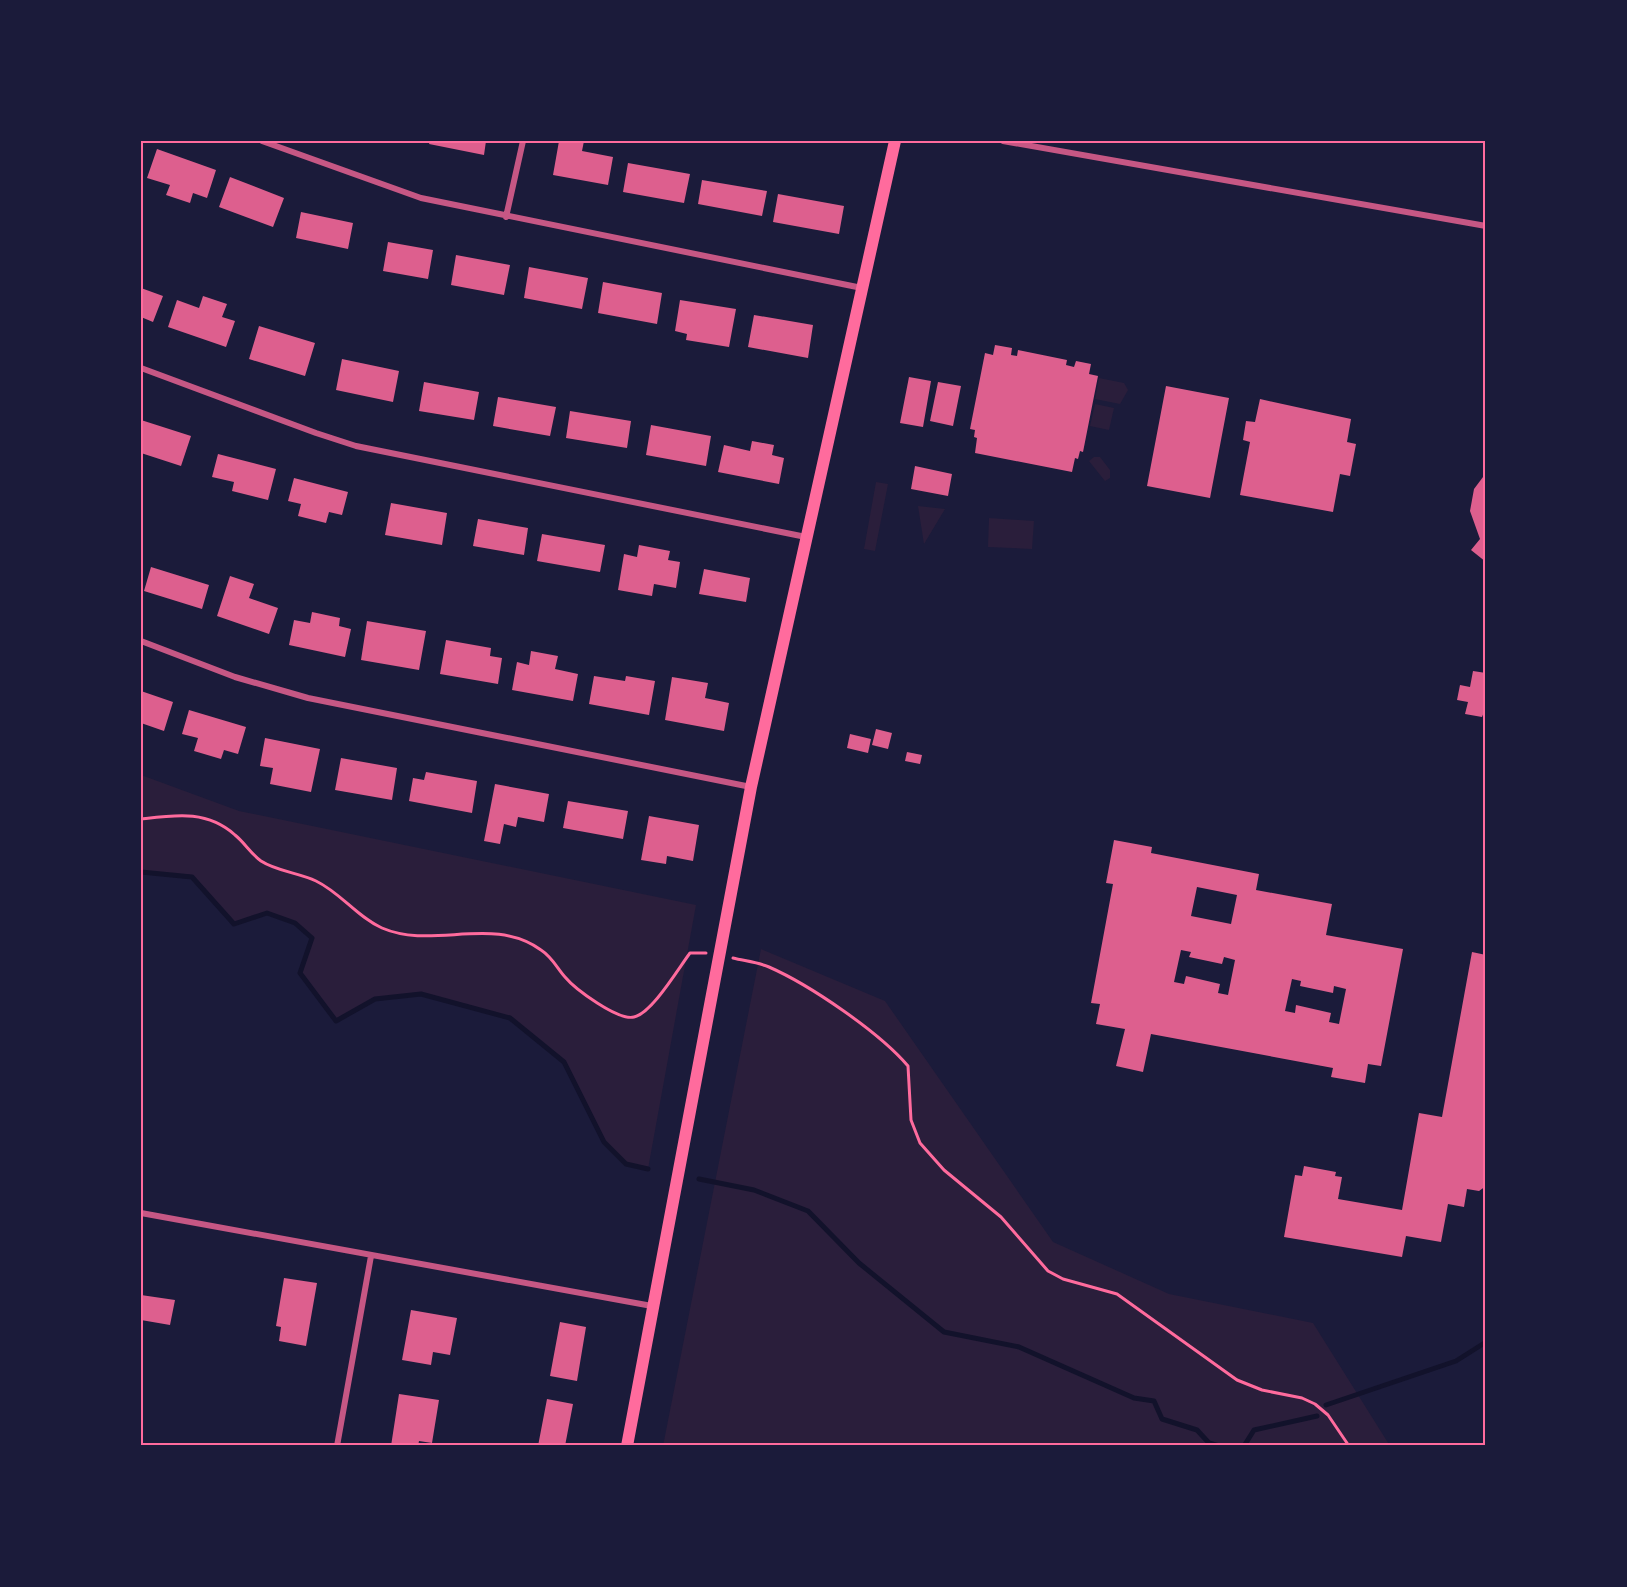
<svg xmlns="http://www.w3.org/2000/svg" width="1627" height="1587" font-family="'Open Sans',sans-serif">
<rect width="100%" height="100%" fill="#1b1b3a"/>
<path fill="#2a1e3b" d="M1099,378L1124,383L1128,390L1120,404L1095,399Z
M1095,404L1114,408L1109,430L1090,426Z
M1094,457H1100L1110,470V478L1105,481L1089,461Z
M876,482L888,484L875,551L864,549Z
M918,506L945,509L924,544Z
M989,518L1034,521L1032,549L988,547Z
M141,775L239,811L696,905L648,1169L626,1164L604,1142L564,1062L510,1018L421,994L375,999L336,1021L300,973L312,938L296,923L267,913L234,924L192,877L141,872Z
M761,949L885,1001L1053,1242L1169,1294L1313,1323L1390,1446H663Z"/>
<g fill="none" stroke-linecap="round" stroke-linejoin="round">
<path stroke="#12122b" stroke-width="5" d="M141,872L192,877L234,924L267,913L295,923L312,938L300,973L336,1021L375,999L421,994L510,1018L564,1062L604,1142L626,1164L648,1169
M699,1179L754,1190L808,1211L859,1263L944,1332L1019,1347L1134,1398L1154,1401L1162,1419L1197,1430L1209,1443L1219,1446
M1326,1405L1456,1361L1486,1342
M1244,1446L1254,1430L1317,1416"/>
</g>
<path fill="#dd5f8e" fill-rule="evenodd" d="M430,141H486L484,155L429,144Z
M559,141H584L582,151L613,157L608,185L553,175Z
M157,149L216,170L207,198L193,193L190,203L166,195L170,185L147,178Z
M628,163L690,174L684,203L623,192Z
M230,177L284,198L273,227L219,207Z
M702,180L767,191L762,216L698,204Z
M778,194L844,206L839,234L773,222Z
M301,212L353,223L348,249L296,238Z
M388,242L433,250L428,279L383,271Z
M456,255L510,265L504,295L451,285Z
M529,267L588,278L582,309L524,298Z
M603,282L662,293L657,324L598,313Z
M141,288L163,296L153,322L141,317Z
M203,296L227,304L222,317L235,321L226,347L168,327L177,300L199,308Z
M680,300L736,309L729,347L686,340L687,334L675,331Z
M754,315L813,325L808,358L748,347Z
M259,326L315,343L305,376L249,359Z
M995,345L1012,348L1011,355L1017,356L1018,350L1067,360L1066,365L1074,367L1076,361L1091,364L1089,374L1098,376L1083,452L1080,451L1078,459L1075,458L1072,472L975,453L977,438L974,437L975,430L970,429L985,353L993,355Z
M342,359L399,371L393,402L336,390Z
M909,377L931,381L923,427L900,423Z
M424,382L479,392L474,420L419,411Z
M938,382L961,386L953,426L930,421Z
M1166,386L1229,398L1210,498L1147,486Z
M498,397L556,407L550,436L493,426Z
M1260,399L1351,419L1347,442L1356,444L1350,476L1340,474L1333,512L1240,495L1250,442L1243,440L1246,421L1255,422Z
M570,411L631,421L627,448L566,438Z
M141,420L191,436L181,466L141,453Z
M651,425L711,436L706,466L646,455Z
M752,441L774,445L772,455L784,458L779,484L718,472L724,445L750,451Z
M218,454L276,469L268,500L232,491L234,482L212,477Z
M915,466L952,474L948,496L911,489Z
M1486,473V562L1471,550L1480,539L1470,511L1474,489Z
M294,478L348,492L342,515L329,512L326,523L298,516L301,504L288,501Z
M391,503L447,513L442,545L385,535Z
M478,519L528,528L524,555L473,546Z
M542,534L605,545L600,572L537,561Z
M639,545L670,551L668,560L680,562L676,588L654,584L652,596L618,590L624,554L637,557Z
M151,567L209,585L202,609L144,591Z
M704,569L750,578L746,602L699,594Z
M230,576L254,584L249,598L278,608L269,634L217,616Z
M312,612L340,618L339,626L351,629L345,657L289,645L294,620L310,623Z
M367,621L426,631L419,670L361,660Z
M446,640L491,648L490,656L502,658L498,684L440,674Z
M531,651L558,656L555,669L578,674L573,701L512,690L517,662L529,665Z
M1473,671L1486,673V707L1482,717L1465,714L1468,702L1457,700L1460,685L1470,687Z
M594,676L625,681L626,676L655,681L649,715L589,704Z
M672,677L708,683L705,698L729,703L724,731L665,720Z
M141,691L173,702L164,731L141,723Z
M189,710L246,727L238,754L224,750L221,759L194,751L198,738L182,734Z
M876,729L892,733L888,749L872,745Z
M850,734L871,739L868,753L847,748Z
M265,738L320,749L311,792L270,784L273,768L260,766Z
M907,752L922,755L920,764L905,761Z
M341,758L397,768L392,800L335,790Z
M426,772L477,781L472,813L409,801L413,778L424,780Z
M495,784L549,794L544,822L518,817L516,827L504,824L500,844L484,841Z
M568,801L628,811L623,839L563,828Z
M649,816L699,825L693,861L667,856L666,864L641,860Z
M1114,840L1152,847L1151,853L1259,874L1256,890L1332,904L1326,935L1403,949L1381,1066L1368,1064L1365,1083L1331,1077L1333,1068L1151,1034L1143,1072L1116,1066L1125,1029L1096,1024L1100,1004L1091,1003L1113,884L1106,883ZM1197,887L1237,895L1231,924L1191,916ZM1181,950L1191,952L1189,957L1222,964L1224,957L1235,960L1228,995L1218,993L1220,984L1186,976L1184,984L1174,982ZM1292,979L1301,981L1300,986L1333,993L1334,986L1346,989L1339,1024L1329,1022L1331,1013L1296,1005L1295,1013L1285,1011Z
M1472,952L1486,955V1186L1479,1191L1467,1189L1464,1207L1448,1204L1441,1242L1406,1236L1402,1257L1284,1237L1295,1175L1302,1176L1304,1166L1336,1172L1335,1176L1342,1177L1338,1199L1402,1210L1419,1113L1442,1117Z
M284,1278L317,1283L306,1346L279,1341L281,1327L276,1326Z
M141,1295L175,1300L170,1325L141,1320Z
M411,1310L457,1318L450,1355L433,1352L431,1365L402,1360Z
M560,1322L586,1327L577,1381L550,1376Z
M399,1394L439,1400L432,1443L419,1441L418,1446H391Z
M547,1399L573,1404L565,1446H538Z"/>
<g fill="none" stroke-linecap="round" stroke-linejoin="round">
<path stroke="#ff6b9d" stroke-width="3" d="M141,819C176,815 207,810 235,835C244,842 251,854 261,861C276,871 299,873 316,881C341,893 357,917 382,928C433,950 493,915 541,950C552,957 557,968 565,977C575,989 618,1021 634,1017C652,1013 678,969 690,953H706
M733,958C745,961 757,962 769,967C810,985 879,1032 908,1066L911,1120L920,1143L944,1170L1001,1217L1048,1271L1063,1279L1117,1294L1237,1380L1262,1390L1302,1398L1315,1404L1328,1415L1349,1446"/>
<path stroke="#c65784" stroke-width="6" d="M262,141L421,198L862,288
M1003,141L1486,226
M506,217L523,141
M141,368L316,433L356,446L806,537
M141,641L235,677L308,698L751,787
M141,1213L652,1306
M337,1446L371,1256"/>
<path stroke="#ff6b9d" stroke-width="12" d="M627,1446L751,787L895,141"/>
</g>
<rect width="1627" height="1587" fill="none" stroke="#1b1b3a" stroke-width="285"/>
<rect x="142" y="142" width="1342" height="1302" fill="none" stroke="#ff6b9d" stroke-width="2"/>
</svg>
